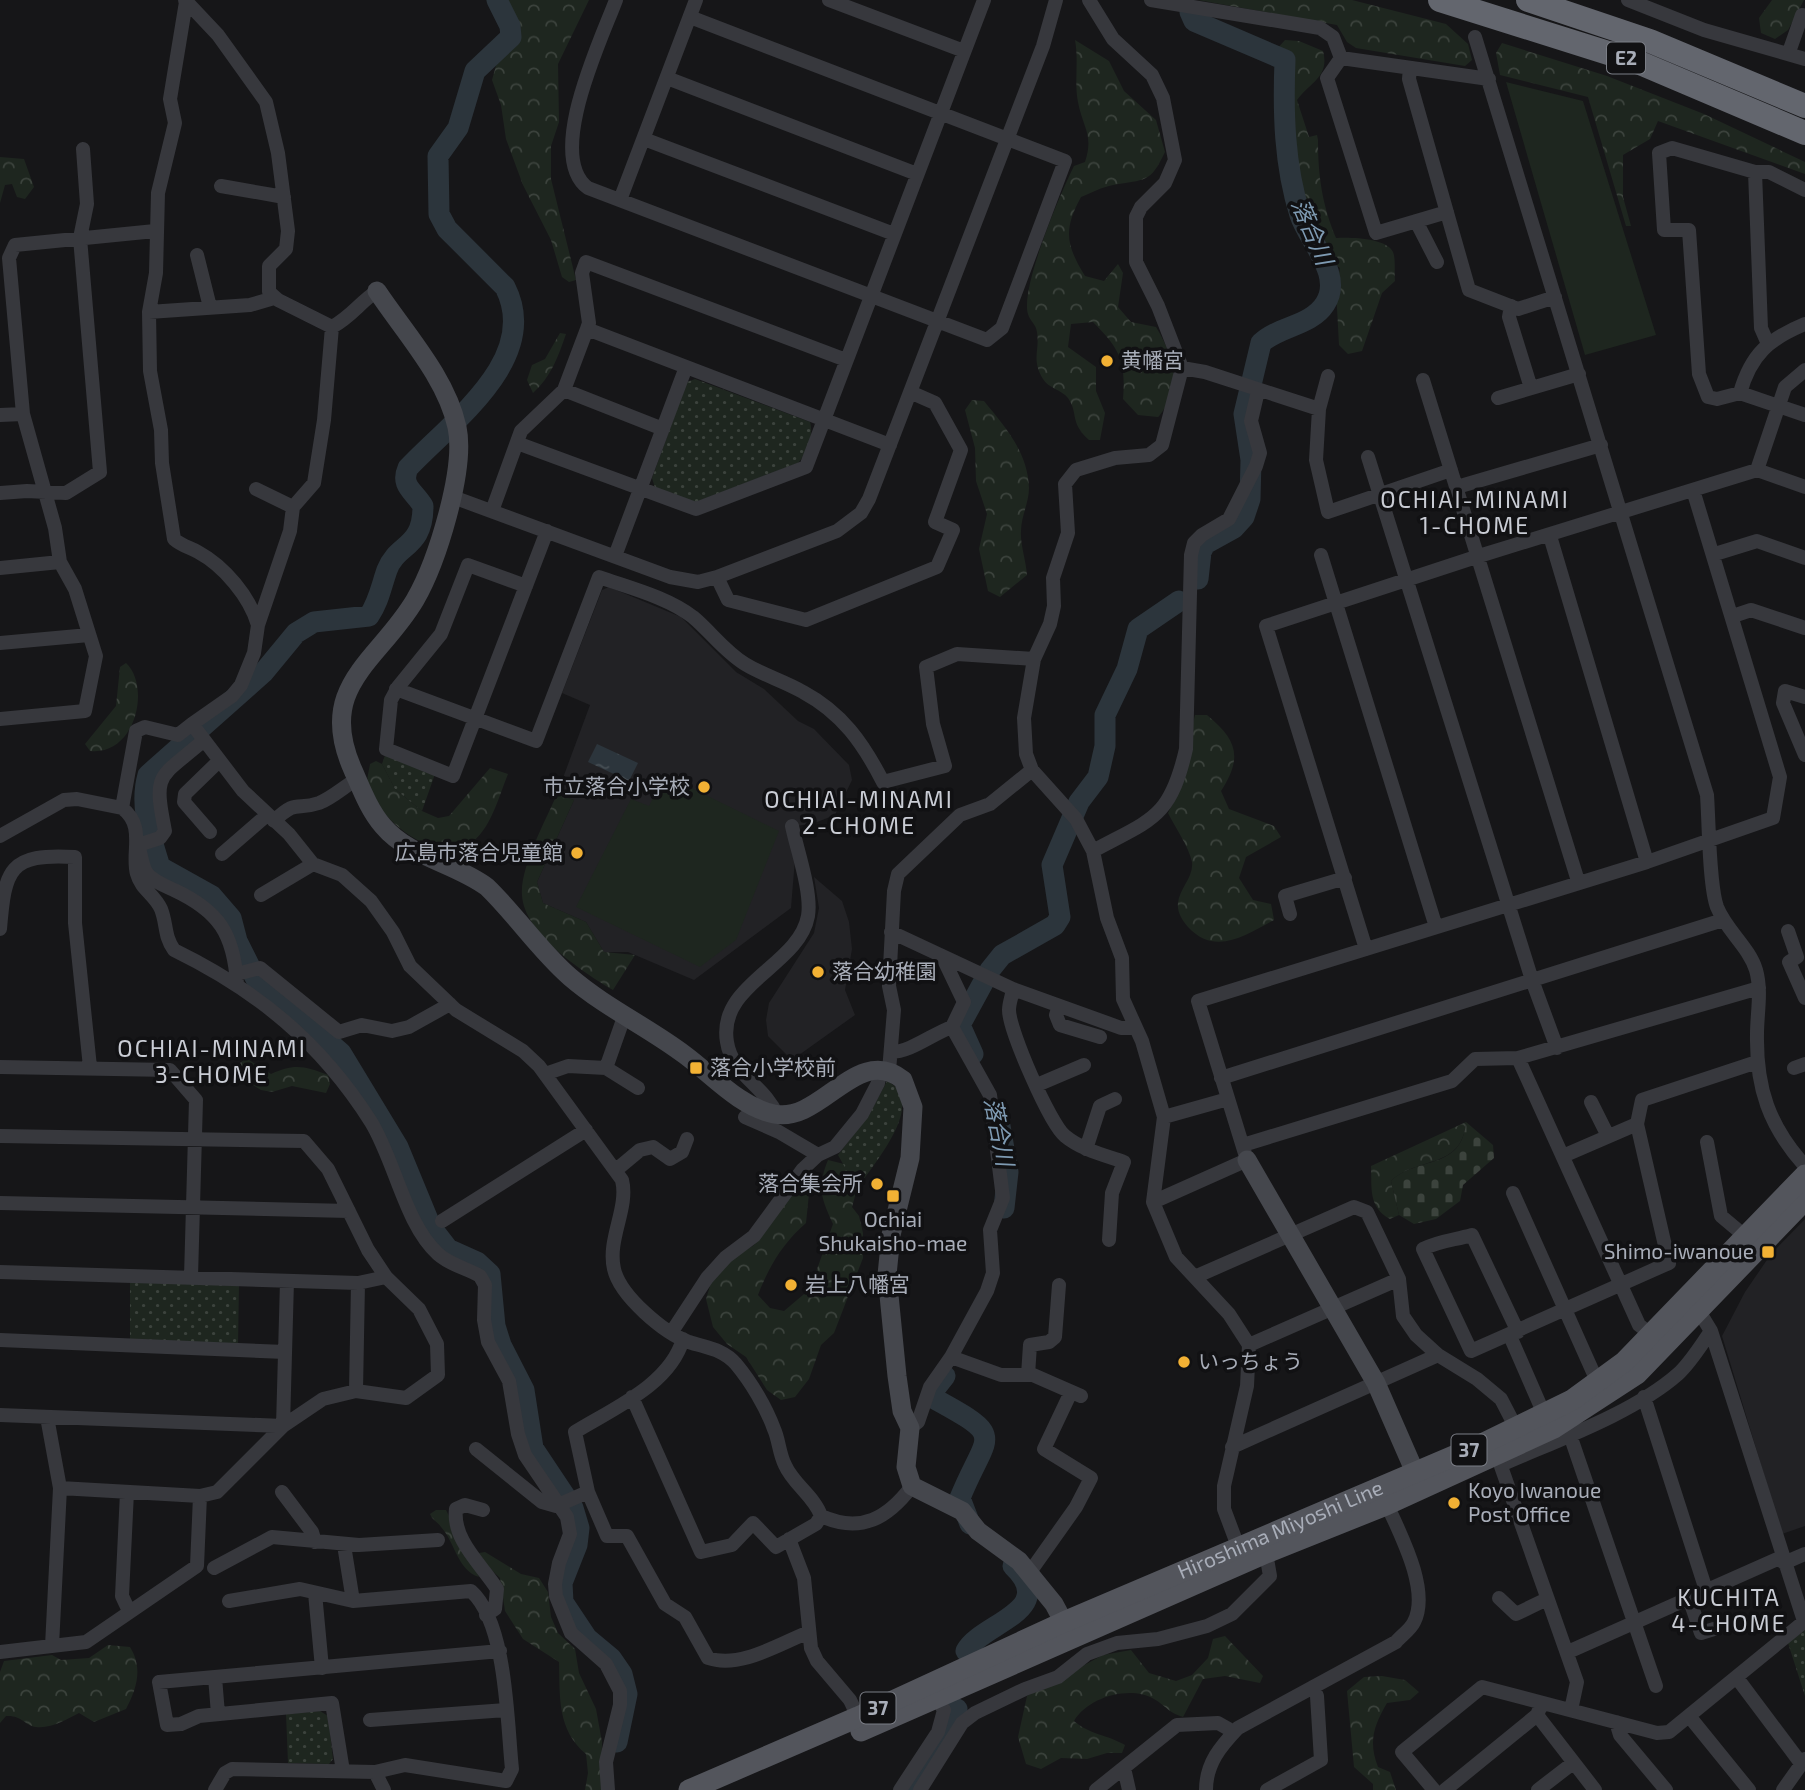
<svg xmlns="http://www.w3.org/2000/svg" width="1805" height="1790" font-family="'Exo 2','Noto Sans JP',sans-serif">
<defs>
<pattern id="forest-crowns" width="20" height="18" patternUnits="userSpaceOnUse" patternTransform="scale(1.75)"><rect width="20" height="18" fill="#1e261f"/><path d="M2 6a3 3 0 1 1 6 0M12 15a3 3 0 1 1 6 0" fill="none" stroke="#3c433d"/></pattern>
<pattern id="cemetery-stones" width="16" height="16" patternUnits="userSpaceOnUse" patternTransform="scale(1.75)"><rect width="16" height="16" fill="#1e261f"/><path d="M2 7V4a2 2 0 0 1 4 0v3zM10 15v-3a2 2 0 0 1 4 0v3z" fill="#3c433d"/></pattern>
<pattern id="park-dots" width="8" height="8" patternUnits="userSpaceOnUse" patternTransform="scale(1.75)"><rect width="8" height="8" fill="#1e261f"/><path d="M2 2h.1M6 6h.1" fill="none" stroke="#3c433d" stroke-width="1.8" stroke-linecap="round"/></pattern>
<pattern id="water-ripples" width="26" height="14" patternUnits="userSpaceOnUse" patternTransform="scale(1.75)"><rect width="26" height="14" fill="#2c353c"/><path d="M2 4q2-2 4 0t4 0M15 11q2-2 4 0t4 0" fill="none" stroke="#485056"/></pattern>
</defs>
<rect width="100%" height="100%" fill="#161618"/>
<path fill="#222225" d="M609,587L681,617L736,672L764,689L798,721L814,729L849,765L852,780L835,815L812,824L787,827L795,859L791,908L694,980L628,952H604L586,922L543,903L537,882L574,800L557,794L590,705L562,693L602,590Z
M814,877L842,901L849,922L852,949L845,990L855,1015L792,1060L768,1036L766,1020L769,1003L814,933L819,908Z
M1805,1219V1526L1782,1534L1722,1336L1745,1292L1771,1254Z"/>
<path fill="url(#forest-crowns)" d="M486,0H589L558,64L559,122L551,146V179L576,280L569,282L562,277L551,240L523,185L506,139L501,105L492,80L499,55L515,39V25Z
M1198,0H1352L1446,24L1468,44L1472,60L1465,66L1356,48L1347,42L1337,25Z
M1772,0H1804L1788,30L1775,39L1761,33L1759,18Z
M1075,40L1109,61L1124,91L1156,120L1165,152C1150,184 1145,179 1113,185C1102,187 1091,193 1081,197C1063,230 1066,245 1085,276L1104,281L1118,264L1123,273L1118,307L1131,322L1156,327C1174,357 1184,387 1158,417L1138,415L1123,399C1126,361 1120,349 1093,322L1071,324L1068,347L1096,367V391L1105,413L1100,440H1089C1069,422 1079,414 1068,398C1062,390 1048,388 1043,379C1031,359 1040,351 1037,332C1036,324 1030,321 1028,314C1020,288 1061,192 1074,166L1085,162C1094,135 1083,128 1078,102C1074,82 1079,61 1075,40Z
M1285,40L1299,41L1323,51C1330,77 1309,83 1297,100L1309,137L1317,135L1318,140C1318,176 1322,204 1336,238C1350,237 1387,238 1393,252C1396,260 1394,272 1395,281L1382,293L1362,351L1348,354L1339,345L1336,289L1340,268L1313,248L1303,218L1292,163L1287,108L1289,61L1277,49Z
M1502,43L1607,76L1704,114L1805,162V174L1658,121L1650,139L1623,155V197L1631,226H1626L1588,97L1500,75L1496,53Z
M0,157L24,159L34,187L25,199L17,197L12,184L5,185L0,203Z
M560,333L566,334C558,357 551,377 533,393L527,380L532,365L545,359Z
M972,400L984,401C1005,427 1028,452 1029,488C1029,502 1021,517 1021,531C1020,544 1026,561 1027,575L1000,597L988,591L979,549L987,514L976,481L975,448L965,410Z
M126,663C151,686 136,756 90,751L85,744L116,706L120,667Z
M1195,715H1207C1237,740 1243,757 1221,791L1229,809L1274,826L1281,837L1246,857L1239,878L1253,900L1271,904L1274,920C1245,936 1215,956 1188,927C1182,920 1177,912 1178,903C1179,889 1194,877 1192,862C1189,847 1175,827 1168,813L1175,799Z
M376,761L382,764L395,789L422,811L438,818L449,816L490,768L508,774C499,796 490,832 469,844C434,864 379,820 368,786C366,780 369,771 370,764Z
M557,794L574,800L537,882L543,903L586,922L604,952L635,955L613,990C583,972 524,934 522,895C520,867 546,820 557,794Z
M246,1058L271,1074C294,1063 305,1066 328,1075L330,1084L326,1093L292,1086L272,1092L261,1090L248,1082L240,1063Z
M1466,1122C1462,1170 1417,1156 1391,1181L1399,1215L1390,1219C1368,1207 1372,1188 1371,1166Z
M828,1160L844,1164L857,1189L852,1207L859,1216L863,1233V1258L834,1333L821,1345L809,1379L795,1397L781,1400L767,1390L746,1357L727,1344L713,1327L706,1299L711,1283L727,1263L754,1245L802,1181L810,1184L806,1223C783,1243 769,1266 758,1295L770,1308L784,1311L810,1289L833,1224C821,1198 817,1187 828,1160Z
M436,1510H446L479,1577C457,1570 455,1542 441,1527C437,1521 433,1521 430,1514Z
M485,1552L521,1574L539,1578L548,1592L551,1617L558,1633L575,1649L579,1673L596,1709L602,1742L601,1790H585L588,1773L586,1754C557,1730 560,1697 559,1662L523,1639L505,1611L500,1578L481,1560L479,1553Z
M1225,1636L1263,1676L1260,1683L1225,1676L1203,1679L1183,1717C1169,1713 1166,1706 1154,1699C1130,1685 1088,1697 1074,1721C1088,1734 1108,1735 1125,1745L1122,1753H1107L1087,1759L1061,1758L1041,1769L1026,1764L1018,1737L1027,1696L1103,1655L1131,1650L1149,1673L1176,1681L1192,1675L1208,1658L1213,1639Z
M108,1645L130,1647C143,1668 137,1688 126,1709L94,1722L79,1713C67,1719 51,1729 36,1727C24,1725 22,1715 6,1716L0,1723V1672L4,1661L52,1655L61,1660L89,1658Z
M1382,1676L1405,1680L1419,1692L1410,1700L1387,1703C1374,1725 1368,1742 1378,1767L1390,1772L1396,1790H1373V1784L1354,1767L1347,1691L1364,1677Z"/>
<path fill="url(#cemetery-stones)" d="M1466,1122L1493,1145L1494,1158L1463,1185L1460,1201L1436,1219L1414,1224L1399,1215L1391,1181C1417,1156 1462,1171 1466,1122Z"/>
<path fill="url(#park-dots)" d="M695,379L810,422C814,434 807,454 798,463L696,502L655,488L652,478L687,382Z
M385,755L435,774L422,811L395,789L382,764Z
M887,1081C929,1102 873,1164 857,1189L838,1155L869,1115Z
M130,1281L239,1284L238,1345L130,1340Z
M1805,1630V1696L1788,1643Z
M320,1711L328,1716L333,1759L329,1764L288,1763L286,1714Z"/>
<path fill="#1e261f" d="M1506,82L1583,101L1656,335L1585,355Z
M665,775L779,831L736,940L700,967L576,907L631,799L649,806Z"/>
<path fill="url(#water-ripples)" d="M597,744L638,763L629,781L588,762Z"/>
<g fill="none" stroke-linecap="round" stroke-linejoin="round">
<path stroke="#2c353c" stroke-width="21" d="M497,0L510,26L511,37L475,71L458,128L438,156L439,214L447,229L505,287C542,359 451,422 408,468C400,486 414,491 423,506C423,549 397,543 387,570C381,587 379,601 369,616L314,622L296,633L263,673L148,775C139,807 151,837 160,867L212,896L231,918L237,941L256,979L341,1053L398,1147L431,1227L448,1249L477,1262L490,1274L495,1326L501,1345L524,1390L533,1448L573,1508L579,1528L577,1545L562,1583L563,1602L587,1638L611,1658L622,1674L627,1694L617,1742
M1190,12L1194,21L1285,60C1283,112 1284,164 1300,215C1309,242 1344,275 1325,304C1311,326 1279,326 1261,343L1244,414L1251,460L1250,499L1244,517L1234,528L1205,544L1201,552L1198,579
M973,1054L960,1025L990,970L1002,955L1055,925L1060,917L1052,865L1079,802L1098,777L1105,746V715L1127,669L1138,629L1179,601
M1000,1126L1008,1172L1004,1208
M945,1376L934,1390L933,1398C1008,1439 987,1431 960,1498L970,1524
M966,1651C981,1623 1060,1611 1013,1566
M911,1790L949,1733L957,1709"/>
<path stroke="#37383d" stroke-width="14" d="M185,0L218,35L266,102L278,153L288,231L286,249L269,266V292L278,300L332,327C352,316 359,303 377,291
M616,0C601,40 545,156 588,188L987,340L1002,328L1065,161L690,17
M829,0L964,51
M1089,0L1113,39L1152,75L1163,98L1175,160L1165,183L1141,207L1136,217V262L1158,306L1182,368L1162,445L1149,455L1115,458L1076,470L1065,484L1068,533L1053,578L1054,606L1050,624L1034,659L1024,718L1026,754L1032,770L1076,819L1093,851L1107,918L1122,958L1123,999L1142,1041L1164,1117L1153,1202L1176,1257L1229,1314L1249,1345L1247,1386L1224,1486V1509L1239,1549
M1151,0L1320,28L1333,37L1341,58L1489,79
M1628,0L1704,30L1805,59
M186,2L170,99L175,123L158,193L156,273L149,312L150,371L161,430L162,463L174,539C182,546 189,547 198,552C224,566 250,597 258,625
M1475,37L1707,795C1709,822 1709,885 1717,907C1726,930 1749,947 1756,970C1762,991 1757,1013 1757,1034C1756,1088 1769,1126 1805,1166
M1789,52L1802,15L1805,16
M1341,58L1327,78L1376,233L1447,212
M1410,68L1409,79L1469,290L1518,309L1555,297
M667,78L917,174
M644,139L894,234
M1755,172L1761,328L1768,344
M221,186L284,197
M1805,190L1769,172H1755L1672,148L1659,153L1664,230H1689L1699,374L1708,397L1717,399L1740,393C1751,354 1769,339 1805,324
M620,200L696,0
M1416,221L1437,262
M197,255L210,307
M1511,306L1509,317L1531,388
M149,312L250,305L274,298
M332,327L324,420L314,483L293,507L290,531L258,625L254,653L241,685L232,696L192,724L243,791L289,834L313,864L342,875L371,901L393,932L410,966L456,1010L523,1051L539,1066L622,1180C629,1208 607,1239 614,1269C620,1296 664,1333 689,1342C707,1348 723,1349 736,1364C751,1382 766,1407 774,1429C779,1440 779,1453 785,1465C793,1484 815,1497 821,1516L816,1524L776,1547L753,1523L732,1545L701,1552L632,1397
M587,329L890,445
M1182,368L1205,372L1319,409
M1328,376L1319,409L1316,460L1328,512L1451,470
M1423,380L1578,881
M564,390L663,429
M1740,393L1805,415
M1498,398L1579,374
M0,415L23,414
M517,443L696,509L806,467L984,0
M1368,457L1532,980L1557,1048
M1757,470L1785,387L1805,370
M1457,487L1601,445
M256,489L293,507
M0,493L27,491L66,493L100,472L80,238L87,204L83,149
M453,497L670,577L698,582L717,577L837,531L861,513L869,499L1043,46L1056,0
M492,511L521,431L564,390L587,329L589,323L582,273L586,262L846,360
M1550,536L1647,862
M1715,554L1757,541L1805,558
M1321,555L1436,927
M615,556L686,367
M0,568L60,562
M717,577L728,600L806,620L937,567L953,530L935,522L961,450L935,403L910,392
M526,586L468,565L441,634L398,687L391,700L386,749L453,776L547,531
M1733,616L1751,610L1805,628
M0,643L89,635
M396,689L536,741L599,577C630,588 667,597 693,617C711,632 724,651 745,664C763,675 784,681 803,692C842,713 863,743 883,782L945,766L933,724L926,667L957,654L1034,659
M1805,697L1785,691L1783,703L1805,755
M0,719L85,711L96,656L75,589L60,562L55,528L23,414L9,258L15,245L155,231
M203,741C159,779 153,771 165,831L160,838L138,845C141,853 142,865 146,872C151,880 165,886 174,890C219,911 234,934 237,984
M122,808C146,826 131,852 137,874C141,889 155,895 161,909C167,924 164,936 174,950C258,991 321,1043 371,1122C395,1161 405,1224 438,1254C450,1265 466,1268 480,1276L485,1285L484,1320L488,1342L509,1381L518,1434L525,1455L567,1517L570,1534L559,1563L555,1584L556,1596L571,1633L606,1664L620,1691V1705L606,1762L608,1790
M274,821C298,798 296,811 319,803C332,798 345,786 357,779
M210,832L184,802L185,794L219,761
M0,836L64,800L77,799L122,808L136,731L145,727L178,735L192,724
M1093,851C1152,819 1170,819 1186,749L1191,555L1194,543L1202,535L1229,519L1256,466L1260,453L1251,421L1258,391
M222,854L267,815
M261,895L313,864
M1290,914L1285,896L1345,878
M0,929C5,869 9,853 75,857V923L90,1067
M1788,931L1797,957L1789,962L1805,998
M891,932L1013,989L1121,1028H1134
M1366,949L1266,626L1479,556L1757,470L1805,487
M237,974L260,968L339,1032L362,1025L392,1031L409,1027L450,1004
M1013,989C1012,996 1009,1003 1009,1010C1009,1030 1050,1124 1065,1136C1082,1150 1104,1155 1124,1162L1112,1193L1109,1240
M1059,1006L1056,1015L1060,1025L1100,1037
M891,1052C911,1052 932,1034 952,1027
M1518,1058L1639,1325L1652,1335
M0,1067L170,1070L196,1100L191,1277
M606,1068L638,1088
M1794,1068L1805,1064
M889,1071L894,1010L889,986L894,891L898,874L960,815L990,804L1032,770
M545,1074L568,1066L606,1068L624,1017
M1221,1078L1723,920
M1037,1085L1084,1065
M1591,1102L1608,1136
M777,1115C765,1086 732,1075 727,1042C717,984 799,966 808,916C812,892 797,850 792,826
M745,1117L779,1132L818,1155
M1164,1117L1228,1099
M0,1136L304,1141L328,1169L368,1250L386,1277L419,1309L437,1344L438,1375L406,1398L356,1391L323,1399L283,1426L217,1492L200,1496L197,1566L86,1642L0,1652
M1707,1142L1721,1216L1746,1237
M1243,1145L1452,1081L1475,1059L1518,1058L1759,988
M1086,1149L1100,1106L1115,1099
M1563,1156L1637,1124
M616,1170L640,1150L653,1147L670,1159L682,1152L687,1139
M1513,1193L1597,1381
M1153,1202L1247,1160L1198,1001L1647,862L1773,818L1780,777L1693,490
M0,1203L349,1211
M442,1221L586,1130
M0,1272L358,1283L386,1277
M1197,1276L1354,1207L1367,1212L1399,1279L1403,1316L1416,1335L1438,1355L1477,1379L1501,1399L1516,1428
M1694,1303L1711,1331L1804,1621
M1518,1332L1472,1235C1455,1240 1438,1241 1423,1249L1471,1351L1669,1263L1637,1124L1642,1100L1757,1062
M671,1333L707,1278L726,1257L754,1236L803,1169L818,1155L835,1147L862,1114L878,1083L881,1069
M1510,1336L1544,1414
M683,1339C670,1385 612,1409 575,1432L588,1492L607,1536H627L665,1604L685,1617L708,1658C740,1669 779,1644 809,1632
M0,1340L285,1352
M1249,1345L1399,1279
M951,1357L1001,1375H1033L1081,1396
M1028,1375L1030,1345L1049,1342L1055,1337L1059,1285
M356,1391L358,1283
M1644,1397L1706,1590
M0,1415L283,1426L287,1281
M47,1417L60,1488L52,1646
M910,1428L918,1422L930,1387L951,1357L987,1291L993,1273L990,1230L1003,1198L990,1095L952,1027L964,1002L943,958
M1570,1435L1656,1686
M1232,1447L1438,1355
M476,1449L542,1502L556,1506L588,1492
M1497,1455L1577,1682L1571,1710
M1501,1465C1555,1441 1634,1413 1678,1374C1691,1362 1701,1345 1711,1331
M60,1488L200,1496
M127,1492L122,1596L129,1611
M282,1492L312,1532L315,1542
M483,1510L465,1505L456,1509C452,1540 482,1565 497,1589L495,1609L486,1615
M821,1516C861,1534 888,1518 912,1486
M789,1539L804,1578L811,1648L817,1661L850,1700L858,1717
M344,1545L353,1601
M1784,1563L1805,1554
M214,1568L272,1537L359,1545L438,1540
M1030,1572L1076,1507L1091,1478L1044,1449L1071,1392
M315,1593L322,1668
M1499,1598L1516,1614L1547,1599
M1689,1598L1701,1633L1714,1629
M1568,1652L1782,1557
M215,1677L218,1714
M1737,1678L1800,1762
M1537,1715L1595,1790
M1689,1716L1749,1790
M370,1720L506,1710
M1616,1722L1620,1735L1666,1790
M1124,1768L1129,1790
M343,1771L332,1703L199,1716L181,1724L167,1725L159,1682L500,1651
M375,1772L384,1790
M215,1790L225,1773L232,1769L375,1772L405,1765L506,1781L512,1769C507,1723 507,1623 471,1591L353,1601L300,1589L229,1601
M900,1790L938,1732L944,1710L933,1692
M920,1790L962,1723L975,1713L1025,1689L1058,1677L1087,1654L1117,1643L1158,1639L1207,1626L1232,1614L1270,1576L1266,1553
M1096,1790L1177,1725L1218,1723L1234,1732
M1206,1790C1206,1763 1221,1746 1238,1728L1396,1642C1401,1636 1411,1629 1414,1622C1431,1589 1398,1530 1384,1498
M1267,1790L1321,1760L1317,1696L1313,1687
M1434,1790L1402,1752L1482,1687L1657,1733L1669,1732L1805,1621
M1445,1790L1537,1715L1542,1703
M1538,1790L1573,1763
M1783,1790L1805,1759"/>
<path stroke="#45474d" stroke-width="19" d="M377,291C405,333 446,377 457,427C466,469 437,562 415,600C379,661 315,686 353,770C361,788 369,810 383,826C409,857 455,863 487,887C516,915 540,951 570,977C606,1008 648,1027 685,1055C712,1075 740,1107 774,1114C821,1124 857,1043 903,1080L913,1107L910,1158L891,1235L887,1275L897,1376L902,1411L910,1428L906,1467L912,1486L962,1511L978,1531L1019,1561L1054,1604L1070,1634
M1247,1160L1376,1383L1421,1486"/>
<g stroke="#53555c" stroke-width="21">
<path d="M861,1731L1266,1553L1386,1505L1554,1428L1637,1374L1805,1200"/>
<path id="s1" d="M689,1790L858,1717L1064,1622L1482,1444L1572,1400L1624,1362L1805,1175"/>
</g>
<path stroke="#63666e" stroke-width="24" d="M1440,0L1640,63L1805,133
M1528,0L1650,41L1805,106"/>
</g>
<g fill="#f2b134" stroke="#111113" stroke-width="2.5">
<circle cx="1107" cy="361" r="7"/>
<circle cx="704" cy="787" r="7"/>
<circle cx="577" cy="853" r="7"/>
<circle cx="818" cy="972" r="7"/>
<rect x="689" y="1061" width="14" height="14" rx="3.5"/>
<circle cx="877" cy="1184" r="7"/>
<rect x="886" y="1189" width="14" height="14" rx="3.5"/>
<rect x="1761" y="1245" width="14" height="14" rx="3.5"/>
<circle cx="791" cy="1285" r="7"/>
<circle cx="1184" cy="1362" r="7"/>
<circle cx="1454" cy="1503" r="7"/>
</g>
<g text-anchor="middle" stroke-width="7" stroke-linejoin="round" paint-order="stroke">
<g fill="#111113" stroke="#7b7e86" stroke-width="2">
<rect x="1607" y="42.5" width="38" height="31" rx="5"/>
<rect x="1451.5" y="1434.5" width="35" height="31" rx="5"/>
<rect x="860.5" y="1692.5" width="35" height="31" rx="5"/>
</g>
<g font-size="19" font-weight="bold" fill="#a8adb8">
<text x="1626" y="65">E2</text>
<text x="1469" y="1457">37</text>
<text x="878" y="1715">37</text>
</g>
<g font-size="21" fill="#a8adb8" stroke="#111113" text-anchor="start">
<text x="1121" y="368">黄幡宮</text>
<text x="690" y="794" text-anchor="end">市立落合小学校</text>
<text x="563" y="860" text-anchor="end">広島市落合児童館</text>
<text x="832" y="979">落合幼稚園</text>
<text x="710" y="1075">落合小学校前</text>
<text x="863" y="1191" text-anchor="end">落合集会所</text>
<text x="893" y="1227" text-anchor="middle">Ochiai<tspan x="893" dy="24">Shukaisho-mae</tspan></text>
<text x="1754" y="1259" text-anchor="end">Shimo-iwanoue</text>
<text x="805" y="1292">岩上八幡宮</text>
<text x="1198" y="1369">いっちょう</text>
<text x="1468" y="1498">Koyo Iwanoue<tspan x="1468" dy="24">Post Office</tspan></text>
</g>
<g font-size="21" fill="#a8adb8" stroke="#111113">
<text dy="7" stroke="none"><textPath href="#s1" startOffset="646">Hiroshima Miyoshi Line</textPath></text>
</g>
<g font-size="23" font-style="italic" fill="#7f9bb3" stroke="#111113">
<text transform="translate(1312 232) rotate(67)" y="8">落合川</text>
<text transform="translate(999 1132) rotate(79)" y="8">落合川</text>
</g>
<g font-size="23" letter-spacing="2" fill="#c9ccd4" stroke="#111113">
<text x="1475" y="508">OCHIAI-MINAMI<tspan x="1475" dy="26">1-CHOME</tspan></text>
<text x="859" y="808">OCHIAI-MINAMI<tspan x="859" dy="26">2-CHOME</tspan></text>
<text x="212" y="1057">OCHIAI-MINAMI<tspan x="212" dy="26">3-CHOME</tspan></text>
<text x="1729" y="1606">KUCHITA<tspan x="1729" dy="26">4-CHOME</tspan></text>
</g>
</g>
</svg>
